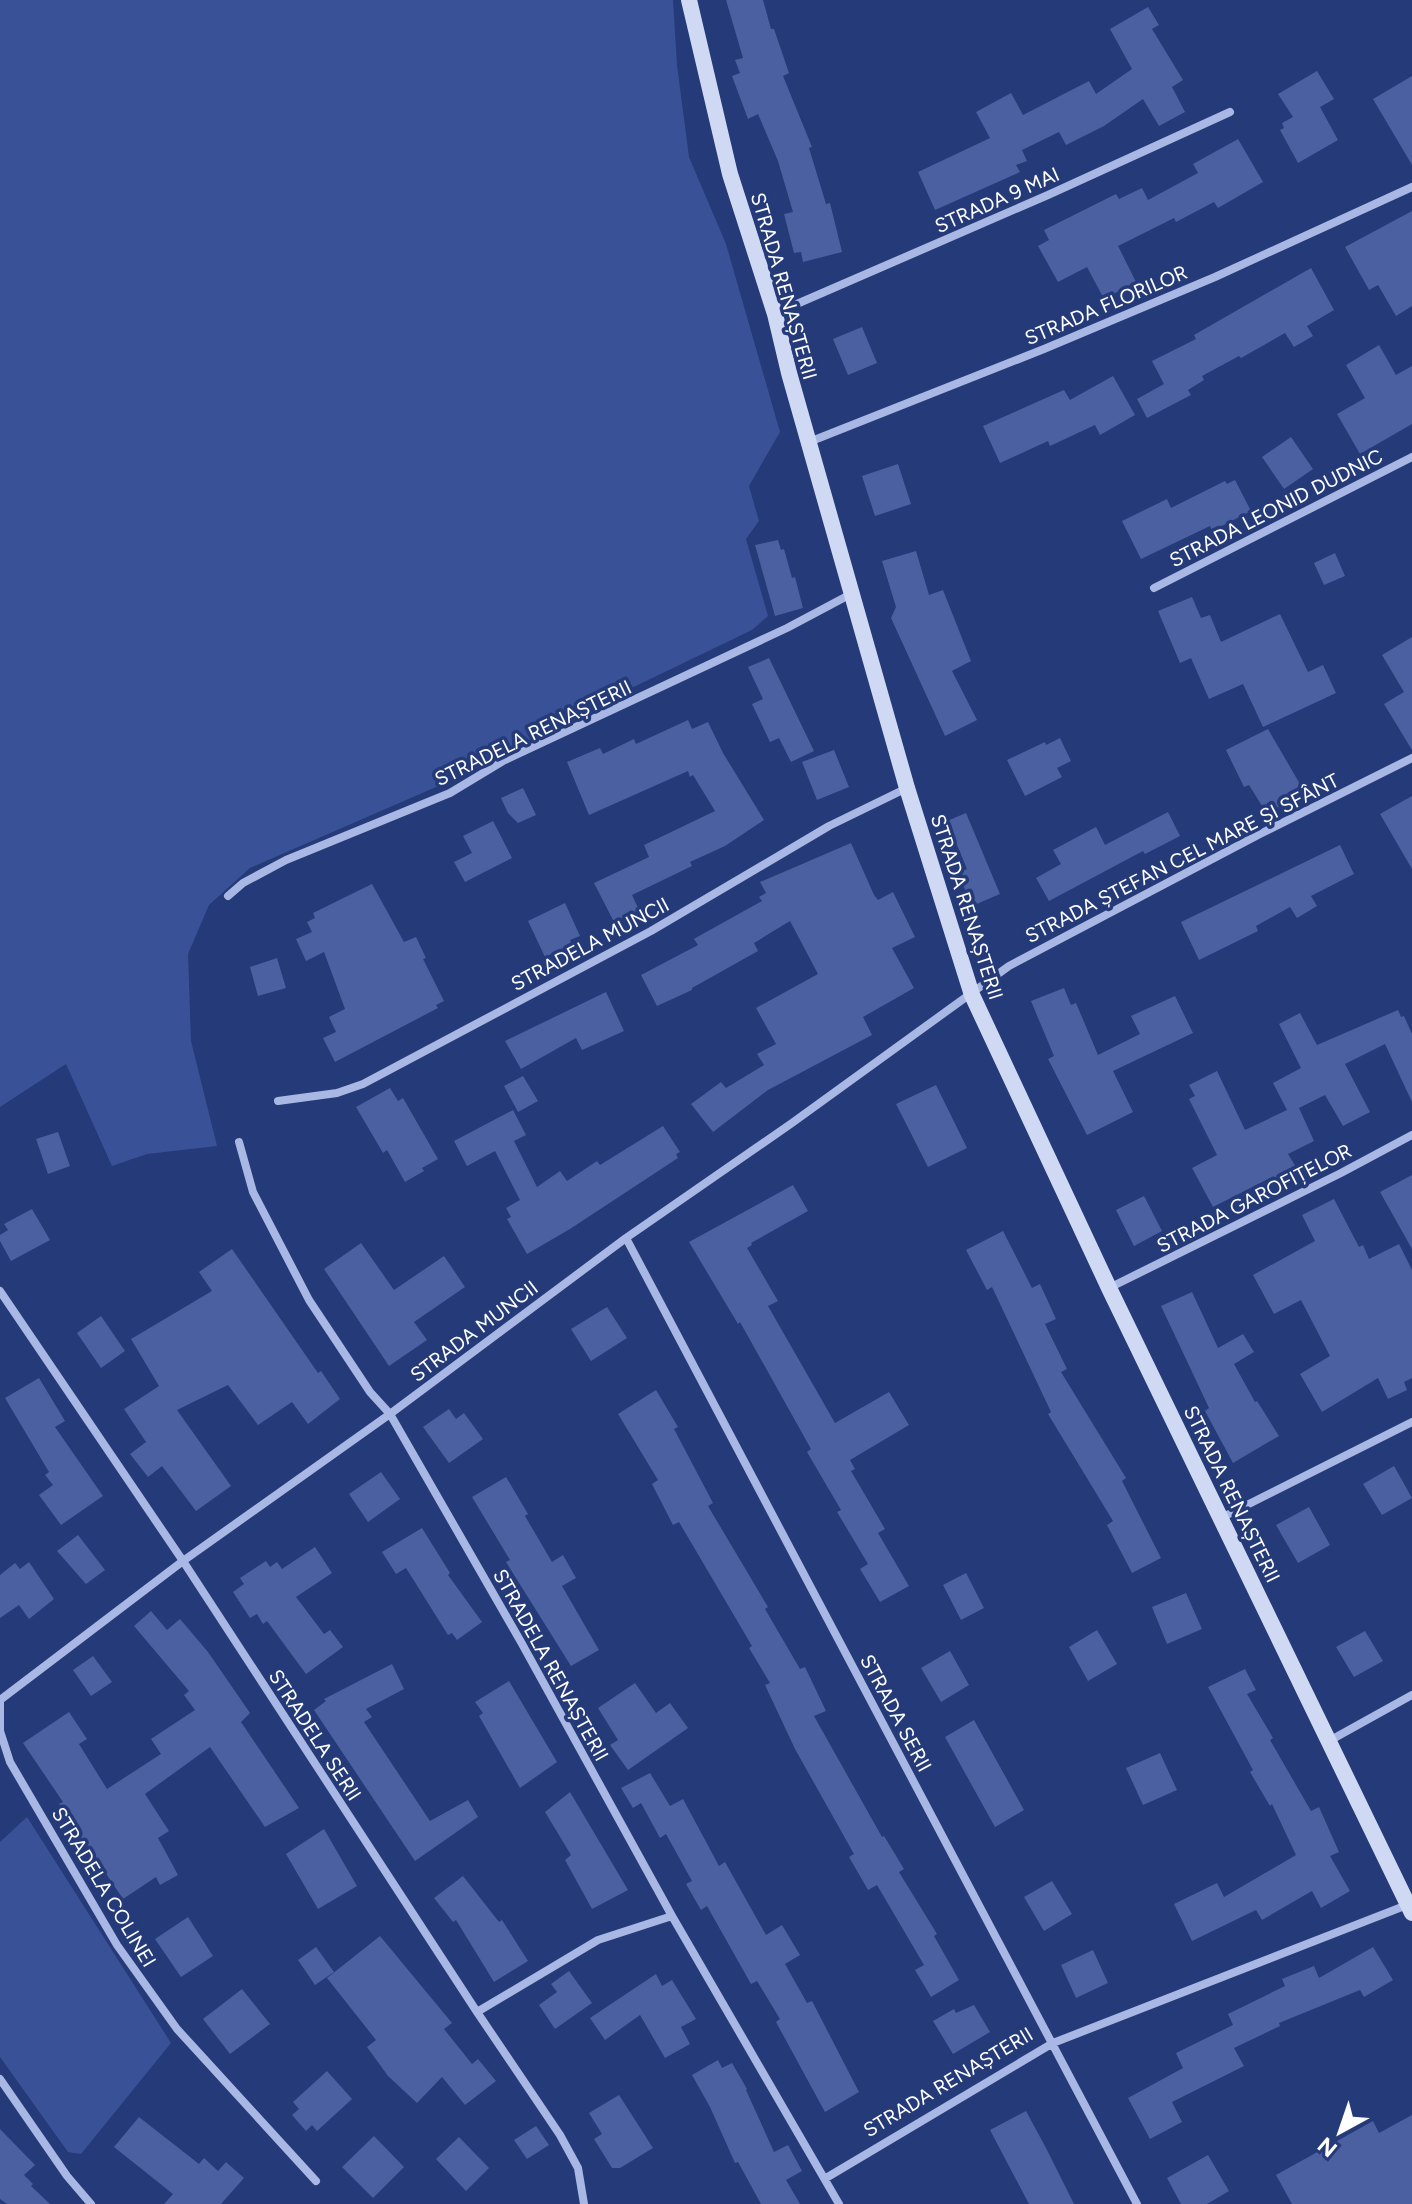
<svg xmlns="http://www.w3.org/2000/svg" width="1412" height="2204" font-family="Figtree,sans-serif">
<rect width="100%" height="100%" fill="#253a78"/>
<path fill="#395196" d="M0,0H673L677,65L689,157L726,244L780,432L749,486L759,521L746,539L768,616L752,630L590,708L459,777L250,868L209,905L188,954L191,1041L217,1146L147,1154L112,1166L66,1064L0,1107Z
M27,1817L171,2043L81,2154L68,2152L0,2057V1842Z"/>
<path fill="#4a60a0" d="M726,0H763L771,29H774L789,73L783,76L812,147L809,148L826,204L830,203L842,252L803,262L801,252L794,253L784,214L793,212L778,161L758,114L748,119L732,76L740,73L735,60L743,58Z
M1148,7L1159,25L1152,29L1183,80L1172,87L1185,112L1159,126L1143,99L1104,126L1066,145L1059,132L1022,150L1027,161L1016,165L1020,172L935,210L918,172L990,138L976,112L1011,93L1023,115L1089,81L1096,94L1132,69L1110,29Z
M1317,71L1334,99L1320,107L1338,140L1298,163L1280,130L1284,128L1282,123L1293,117L1278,94Z
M1412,76V165L1373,99Z
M1238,139L1263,182L1218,208L1214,202L1176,222L1174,218L1118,246L1136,282L1104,299L1087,267L1058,282L1038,246L1049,240L1044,230L1116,194L1119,199L1142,188L1148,200L1198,173L1193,164Z
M1412,211V306L1396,316L1378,285L1369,290L1345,247Z
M1311,268L1334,310L1307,326L1313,336L1294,347L1285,333L1241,358L1239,356L1202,376L1204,380L1188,390L1191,395L1147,418L1137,399L1164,384L1152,361L1196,339L1194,335Z
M862,327L877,363L848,375L833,339Z
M1379,345L1396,375L1412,366V424L1360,454L1337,414L1365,398L1346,365Z
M1113,376L1135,415L1100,435L1095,425L1050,446L1048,441L1000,463L983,426L1064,390L1070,400Z
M1291,437L1313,469L1284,489L1262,457Z
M898,464L911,504L875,516L862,476Z
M1235,480L1251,511L1212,531L1210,526L1141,559L1122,521L1167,499L1171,508L1225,481L1227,484Z
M778,540L781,550L784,549L792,578L795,577L803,608L775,616L755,545Z
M916,551L929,595L943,590L971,661L952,671L977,720L945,736L891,618L896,607L882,561Z
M1335,553L1345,576L1324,585L1314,563Z
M1192,597L1201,618L1210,615L1221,642L1280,614L1308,672L1323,665L1336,693L1263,727L1243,684L1209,699L1191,658L1180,663L1158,611Z
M1412,637V750L1384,704L1404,692L1382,655Z
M769,658L814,751L791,762L779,738L770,742L752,704L763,699L748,667Z
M688,720L692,729L708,722L723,753L764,820L725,846L690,862L692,866L632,895L639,910L614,922L594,883L649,857L644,845L715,811L693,775L690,777L688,771L589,815L567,762L600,748L603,754L634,739L636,744Z
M1268,729L1304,791L1267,814L1249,785L1244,787L1226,750Z
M1060,738L1071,761L1057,768L1062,777L1025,796L1007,760L1045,742L1046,745Z
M834,750L849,787L817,800L802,762Z
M523,788L536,815L518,823L508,813L501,798Z
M1412,796V869L1380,814Z
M1168,812L1180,836L1145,854L1143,851L1049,901L1036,878L1061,864L1053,850L1096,827L1105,845Z
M966,813L1000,894L972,906L958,873L967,869L947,821Z
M493,821L512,858L465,882L454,862L472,853L463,836Z
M851,843L874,895L878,900L893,892L915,937L892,948L914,988L863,1017L872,1035L768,1090L713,1132L691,1104L721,1082L726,1088L764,1065L757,1054L776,1044L756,1008L818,974L790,921L754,943L758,951L692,988V990L657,1006L641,975L698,945L694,939L699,936L762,901L759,897L766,893L760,882Z
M1340,845L1354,874L1311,896L1317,906L1297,918L1290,907L1256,926L1258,931L1199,960L1181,922Z
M372,884L404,942L416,937L426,958L423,959L444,1001L436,1005L438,1008L335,1062L323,1038L336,1032L329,1017L345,1009L324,952L306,961L296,939L312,932L307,922L315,918L313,913Z
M565,903L580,936L570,940L572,944L545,957L528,921Z
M277,958L286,988L258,996L250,967Z
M1064,988L1071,1005L1076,1003L1098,1055L1140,1034L1131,1016L1175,996L1193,1033L1113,1071L1133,1112L1087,1135L1048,1059L1054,1056L1031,1001Z
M606,992L624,1031L582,1050L576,1038L521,1069L505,1041Z
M1398,1010L1401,1017L1404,1016L1412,1034V1102L1385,1044L1345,1064L1370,1112L1343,1126L1325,1095L1299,1108L1314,1141L1288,1154L1299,1172L1278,1184L1274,1176L1213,1207L1192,1168L1217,1155L1189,1099L1195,1096L1189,1085L1217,1071L1245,1130L1287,1110L1273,1083L1301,1068L1279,1024L1300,1013L1317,1045Z
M523,1076L538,1101L518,1112L504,1086Z
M936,1085L967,1148L928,1167L896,1104Z
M390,1088L398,1101L403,1098L438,1159L422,1168L424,1171L405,1182L387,1150L383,1153L356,1107Z
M513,1110L526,1135L514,1141L537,1187L560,1171L567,1181L597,1161L600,1165L663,1126L680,1152L676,1154L678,1158L570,1229L527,1254L507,1219L511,1217L506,1208L520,1200L495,1151L467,1166L454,1141Z
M58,1132L70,1166L48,1174L36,1139Z
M1412,1175V1249L1380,1192Z
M793,1185L808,1211L751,1243L752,1245L747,1248L778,1301L768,1306L835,1423L889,1392L909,1425L850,1460L855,1469L851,1471L885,1529L878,1533L909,1586L880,1602L860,1569L868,1564L837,1512L841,1510L807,1452L811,1449L740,1322L738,1324L689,1242Z
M1144,1196L1162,1231L1134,1246L1116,1210Z
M1334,1199L1359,1247L1363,1245L1369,1259L1399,1244L1412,1270V1378L1404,1382L1407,1390L1388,1399L1378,1378L1322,1412L1300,1374L1330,1356L1301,1300L1274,1314L1253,1275L1315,1241L1302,1215Z
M32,1209L50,1240L11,1261L0,1241V1235L8,1230L4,1224Z
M1003,1231L1032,1288L1040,1284L1056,1319L1045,1324L1067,1369L1061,1372L1126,1478L1122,1481L1161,1558L1132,1573L1107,1525L1113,1521L1048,1414L1051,1412L992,1287L987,1290L966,1250Z
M361,1243L394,1290L444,1256L465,1287L414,1322L427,1340L389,1366L324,1269Z
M232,1249L318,1373L321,1371L340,1399L308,1424L292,1402L258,1425L228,1385L177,1410L231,1486L196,1511L162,1466L148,1477L130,1454L146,1442L124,1409L159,1386L131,1339L212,1291L199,1272Z
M1192,1292L1218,1348L1243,1334L1254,1352L1234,1364L1255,1402L1257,1401L1279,1436L1233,1463L1205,1411L1209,1408L1161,1306Z
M607,1307L627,1338L591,1361L571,1329Z
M101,1316L125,1351L101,1368L77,1333Z
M39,1378L65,1421L55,1427L103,1496L61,1525L39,1495L53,1485L45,1475L49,1472L5,1398Z
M656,1390L678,1427L674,1429L713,1503L708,1506L768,1607L765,1609L800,1669L805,1667L826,1711L814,1716L882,1837L884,1836L904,1869L899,1872L937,1934L934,1936L959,1980L931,1997L915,1970L924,1965L877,1885L868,1890L849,1857L854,1854L795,1749L765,1685L770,1683L749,1648L752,1646L679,1522L673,1525L652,1484L658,1480L618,1414Z
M449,1409L456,1419L464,1413L483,1439L449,1463L423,1427Z
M1394,1466L1412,1498L1382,1515L1363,1484Z
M381,1472L400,1499L368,1522L349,1494Z
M506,1477L528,1514L525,1516L552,1562L563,1555L576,1578L562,1586L599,1650L571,1666L506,1562L510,1560L472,1497Z
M1309,1507L1330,1545L1298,1563L1276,1525Z
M422,1528L450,1573L448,1575L482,1622L457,1640L452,1633L448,1635L406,1568L396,1574L382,1552Z
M78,1535L105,1570L86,1584L57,1551Z
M315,1547L332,1573L296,1597L324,1634L330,1630L343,1647L306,1674L267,1621L263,1624L257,1614L250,1618L233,1592L244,1584L240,1578L266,1561L270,1567L277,1562L282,1569Z
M29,1562L54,1599L29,1619L19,1605L0,1618V1575L15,1563L20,1569Z
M966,1573L984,1608L961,1620L943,1585Z
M1186,1593L1202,1629L1167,1644L1152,1607Z
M151,1611L167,1630L180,1619L208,1652L250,1713L241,1722L299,1808L265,1827L210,1747L145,1794L169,1831L158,1838L178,1875L160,1885L156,1877L123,1899L84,1841L80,1843L59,1804L63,1802L23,1743L69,1712L87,1739L79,1744L107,1789L161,1754L151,1739L195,1710L184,1695L189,1691L134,1626Z
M1097,1630L1117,1664L1088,1681L1069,1647Z
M1365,1631L1383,1661L1354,1677L1336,1647Z
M950,1651L969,1685L941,1702L921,1668Z
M93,1656L112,1682L91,1696L73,1670Z
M392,1664L404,1689L366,1709L372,1717L364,1722L430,1821L468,1800L478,1817L415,1861L314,1710L326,1701L324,1699Z
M1245,1669L1256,1690L1247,1694L1273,1738L1270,1740L1311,1811L1319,1807L1339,1852L1330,1856L1350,1891L1321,1908L1312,1891L1262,1920L1256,1910L1192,1941L1174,1904L1217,1883L1224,1897L1296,1855L1272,1804L1270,1806L1250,1772L1253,1770L1208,1687Z
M509,1681L557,1762L520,1788L479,1716L483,1713L475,1702Z
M635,1683L656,1713L670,1703L688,1728L628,1770L610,1745L618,1740L598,1708Z
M974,1720L1024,1810L995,1827L945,1737Z
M1160,1753L1177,1790L1143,1805L1126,1768Z
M650,1773L670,1806L683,1799L719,1866L725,1862L766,1935L782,1925L800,1955L785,1964L807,2003L812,2001L859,2092L825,2112L776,2022L780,2019L757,1981L751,1984L707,1906L701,1910L686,1884L692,1881L666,1834L660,1838L641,1803L633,1808L621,1788Z
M570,1792L628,1890L592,1909L565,1860L571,1855L545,1812Z
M324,1829L357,1886L318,1909L286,1854Z
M463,1876L499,1922L502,1920L528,1961L494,1982L456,1920L453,1922L434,1898Z
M1052,1881L1072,1914L1044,1931L1024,1897Z
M188,1917L213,1956L181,1977L155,1939Z
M380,1936L452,2023L444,2029L472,2064L478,2059L496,2081L465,2105L442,2077L417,2103L388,2076L367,2047L376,2040L327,1978Z
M316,1947L334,1972L315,1985L298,1960Z
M1373,1947L1393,1980L1364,1997L1360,1990L1279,2023L1280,2026L1234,2048L1244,2066L1172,2102L1182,2122L1150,2139L1128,2098L1183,2068L1176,2053L1233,2025L1228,2014L1285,1986L1282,1979L1314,1966L1319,1978Z
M1093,1950L1108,1983L1076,1998L1061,1965Z
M569,1971L592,2003L555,2029L539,2005L557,1992L551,1984Z
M656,1974L662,1986L672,1980L696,2019L681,2027L690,2044L665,2058L640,2015L605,2040L590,2018Z
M242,1989L270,2024L230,2054L203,2019Z
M974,2005L990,2032L953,2054L933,2021L954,2009L956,2013Z
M718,2060L722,2068L732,2063L747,2089L746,2090L774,2152L788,2145L802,2171L786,2180L800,2204H761L738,2162L735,2163L710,2107L692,2075Z
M327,2071L352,2099L317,2131L312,2125L306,2131L292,2115L299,2109L293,2102Z
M619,2095L653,2148L620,2168H612L594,2139L602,2134L589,2113Z
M1026,2111L1046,2148L1074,2204H1029L990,2130Z
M1412,2115V2204H1292L1276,2175L1373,2121L1379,2133Z
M139,2117L199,2164L204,2158L218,2171L226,2162L244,2178L221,2204H164L173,2194L114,2147Z
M536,2126L549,2145L527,2159L514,2140Z
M0,2129L35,2165L24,2175L33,2184L31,2186L50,2204H7L0,2199Z
M374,2136L404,2167L373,2198L342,2167Z
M459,2137L489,2168L466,2191L436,2159Z
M1208,2155L1229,2191L1207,2204H1181L1167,2178Z"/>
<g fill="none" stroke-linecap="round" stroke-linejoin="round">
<path stroke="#a8b7e3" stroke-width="8" d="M776,313L1048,195L1230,112
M809,442L1044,349L1215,277L1412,187
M1154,588L1412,457
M228,896L243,883L286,860L450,793L503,761L787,628L851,594
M278,1101L337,1093L363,1084L651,931L829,826L907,788
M239,1142L253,1192L309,1300L370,1392L390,1414L521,1642L672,1916L839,2204
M626,1238L1137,2204
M1109,1288L1341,1173L1412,1135
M0,1291L183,1561L477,2012L560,2135L578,2168L584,2204
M1221,1518L1412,1422
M0,1699V1731L10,1762L117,1945L177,2029L316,2181
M0,1700L183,1561L390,1414L626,1238L792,1123L1009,966L1260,834L1412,758
M1329,1741L1412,1695
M477,2012L598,1940L672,1916
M0,2079L67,2176L91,2204
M826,2178L1053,2043L1407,1905"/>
<path stroke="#d0d9f3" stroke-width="16" d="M689,0L730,174L775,314L789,373L907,788L972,995L1109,1288L1412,1913"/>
</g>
<g text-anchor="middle" stroke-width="7" stroke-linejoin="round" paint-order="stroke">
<g font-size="20" fill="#fff" stroke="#253a78">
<text transform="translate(997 200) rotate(-24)" y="7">STRADA 9 MAI</text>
<text transform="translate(784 286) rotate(74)" y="7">STRADA RENAȘTERII</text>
<text transform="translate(1106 305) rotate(-23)" y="7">STRADA FLORILOR</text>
<text transform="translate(1276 508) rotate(-27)" y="7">STRADA LEONID DUDNIC</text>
<text transform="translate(533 733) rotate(-26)" y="7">STRADELA RENAȘTERII</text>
<text transform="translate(1182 858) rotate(-27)" y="7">STRADA ȘTEFAN CEL MARE ȘI SFÂNT</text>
<text transform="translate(967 907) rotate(72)" y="7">STRADA RENAȘTERII</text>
<text transform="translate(590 944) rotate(-28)" y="7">STRADELA MUNCII</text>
<text transform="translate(1254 1198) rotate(-27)" y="7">STRADA GAROFIȚELOR</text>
<text transform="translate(474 1331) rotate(-37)" y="7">STRADA MUNCII</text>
<text transform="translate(1232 1494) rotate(64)" y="7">STRADA RENAȘTERII</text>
<text transform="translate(551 1665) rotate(61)" y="7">STRADELA RENAȘTERII</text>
<text transform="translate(896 1713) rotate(62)" y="7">STRADA SERII</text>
<text transform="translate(315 1735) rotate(57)" y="7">STRADELA SERII</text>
<text transform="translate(104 1887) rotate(59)" y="7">STRADELA COLINEI</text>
<text transform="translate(948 2082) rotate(-31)" y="7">STRADA RENAȘTERII</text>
</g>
</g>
<g transform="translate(1340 2132) rotate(220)" stroke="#253a78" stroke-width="6" paint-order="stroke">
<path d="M0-6L14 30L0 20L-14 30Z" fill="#ffffff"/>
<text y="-12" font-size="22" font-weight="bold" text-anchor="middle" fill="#ffffff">N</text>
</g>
</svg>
